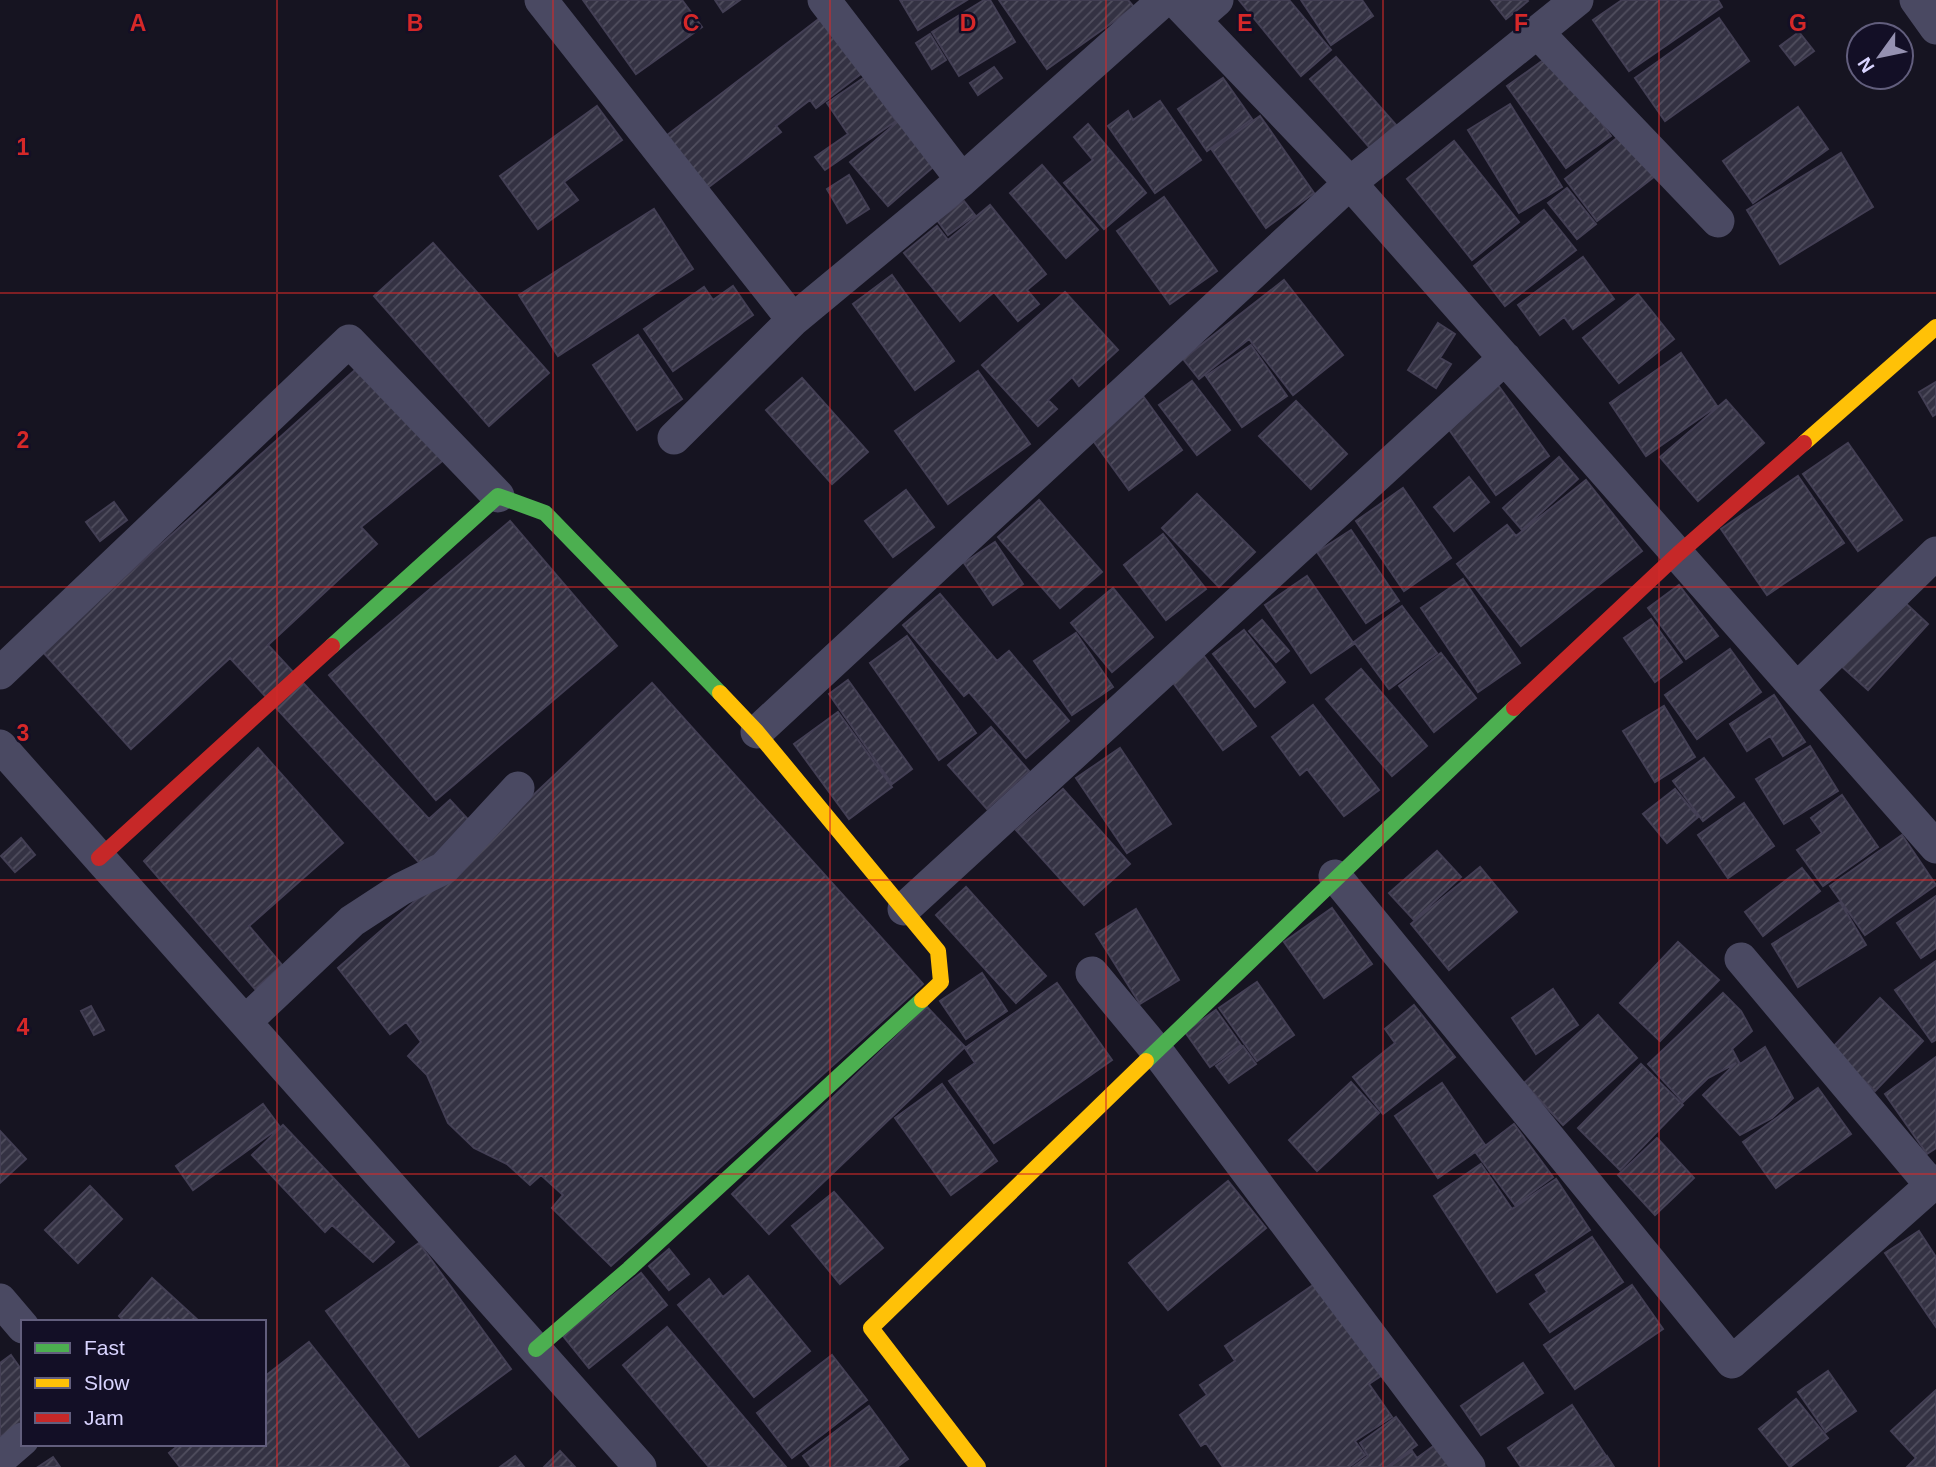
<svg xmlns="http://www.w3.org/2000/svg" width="1936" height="1467" font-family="Arial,sans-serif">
<defs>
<pattern id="building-hatch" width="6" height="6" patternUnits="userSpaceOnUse" patternTransform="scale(1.75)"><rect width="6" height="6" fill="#343243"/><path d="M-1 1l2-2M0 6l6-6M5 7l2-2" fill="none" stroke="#514f5f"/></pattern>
</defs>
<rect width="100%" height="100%" fill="#161421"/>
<path fill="url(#building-hatch)" stroke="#433f54" stroke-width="2" d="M583,0H682L702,27L636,74Z
M715,0H740L723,12Z
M900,0H967L918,30Z
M984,0H990L1015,42L959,76L932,32Z
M999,0H1128L1134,7L1047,69Z
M1239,0H1289L1331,50L1301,76Z
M1301,0H1362L1373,16L1331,45Z
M1491,0H1527L1528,1L1506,19Z
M1622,0H1718L1722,7L1629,71L1593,20Z
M824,15L866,70L816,108L810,100L776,126L781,132L706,189L666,136Z
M1719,18L1749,61L1665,121L1635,78Z
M1799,32L1814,51L1795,65L1780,46Z
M930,34L946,60L932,69L916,43Z
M1552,54L1611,136L1566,168L1507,86Z
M1336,57L1396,125L1370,148L1310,79Z
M994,67L1002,78L978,95L970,83Z
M865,77L896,121L825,170L815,157L848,134L827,103Z
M1223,78L1252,119L1207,151L1178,109Z
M1160,101L1201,160L1155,193L1108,126L1128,111L1133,120Z
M1510,104L1562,187L1519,213L1468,130Z
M597,106L622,140L564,182L578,200L538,229L500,176Z
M1798,107L1828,149L1753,203L1723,161Z
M1260,116L1314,193L1266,228L1212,150Z
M902,118L939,162L888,206L850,162Z
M1088,124L1146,193L1104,229L1064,183L1093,160L1074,137Z
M1622,134L1655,176L1597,221L1565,179Z
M1454,141L1519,222L1472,260L1407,179Z
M1841,153L1873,207L1780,264L1747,210Z
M1042,165L1098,230L1066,258L1010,193Z
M849,175L869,209L847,223L827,189Z
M1567,188L1596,224L1577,239L1548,203Z
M1164,197L1217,271L1170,304L1117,231Z
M964,201L975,215L948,235L937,220Z
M990,205L1046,274L1027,290L1039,304L1018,321L994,292L960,321L904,253L937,226L948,240Z
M654,209L693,269L558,356L519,295Z
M1544,210L1576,250L1505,306L1474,266Z
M433,243L549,373L489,426L374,296Z
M1583,257L1614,299L1573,329L1564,317L1540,335L1518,305Z
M892,275L954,361L915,390L853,304Z
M1284,280L1343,355L1293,395L1249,339L1199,379L1183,359Z
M733,286L753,315L673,371L644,329L704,287L713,300Z
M1065,292L1118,350L1079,386L1072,377L1048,400L1057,409L1038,426L982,365Z
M1638,294L1674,339L1619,383L1583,338Z
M1438,323L1455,334L1440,358L1451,364L1436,388L1408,370Z
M638,335L682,399L637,430L593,365Z
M1251,345L1287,396L1242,427L1206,376Z
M1681,353L1717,406L1646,456L1610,403Z
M365,361L447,457L361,527L377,544L268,645L429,819L450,800L474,826L426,870L230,658L131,749L42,651Z
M978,371L1030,444L948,504L895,431Z
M802,378L868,452L832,484L766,410Z
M1192,381L1230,430L1197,455L1159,405Z
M1936,382V414L1933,416L1919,392Z
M1498,385L1549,456L1496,495L1445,424Z
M1143,396L1182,450L1129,490L1089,435Z
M1726,400L1764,443L1698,501L1660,457Z
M1296,401L1347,454L1311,489L1259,436Z
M1848,443L1902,520L1858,551L1803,474Z
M1559,457L1578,479L1522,530L1503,508Z
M1798,476L1844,543L1767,595L1721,529Z
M1469,477L1489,502L1454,531L1434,507Z
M1586,480L1642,551L1521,646L1457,564L1507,525L1516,536Z
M1403,488L1451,558L1404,591L1356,521Z
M906,490L934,527L893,557L865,521Z
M1197,494L1255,552L1219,587L1162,528Z
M1039,500L1102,572L1060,608L998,537Z
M114,502L127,520L100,541L86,522Z
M510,521L617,646L436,800L329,675Z
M1351,530L1399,601L1366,623L1317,552Z
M1163,534L1206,589L1166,620L1124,565Z
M995,542L1023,584L993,605L964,563Z
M1307,576L1354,644L1311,673L1265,605Z
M1463,579L1520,663L1478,692L1421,608Z
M1679,585L1718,636L1686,659L1648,608Z
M1113,588L1153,637L1112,672L1071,623Z
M940,594L997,661L1009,651L1069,721L1026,758L969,692L964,696L903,625Z
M1900,598L1928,624L1868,690L1840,665Z
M1402,606L1437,653L1389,689L1354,642Z
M1651,619L1682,662L1655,682L1624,638Z
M1262,620L1289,651L1276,662L1249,631Z
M1244,630L1285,682L1255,707L1213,654Z
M1076,633L1113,687L1072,715L1034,661Z
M907,636L976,733L939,760L870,663Z
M1730,649L1761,692L1697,739L1665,695Z
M1441,653L1476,698L1434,732L1399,686Z
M1204,656L1256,726L1223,750L1171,680Z
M1361,669L1427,746L1392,776L1326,699Z
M848,680L912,769L892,784L829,694Z
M652,683L923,984L611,1266L552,1208L563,1195L541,1175L530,1185L507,1164L474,1148L448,1123L427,1075L408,1056L421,1042L406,1022L390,1034L338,968L490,836Z
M1774,695L1805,742L1783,756L1770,736L1747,751L1730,724Z
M1313,705L1379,790L1344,816L1307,769L1300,775L1272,737Z
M1664,706L1695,757L1655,782L1623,731Z
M838,712L892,787L849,819L794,744Z
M991,727L1029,771L987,809L948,765Z
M1810,746L1838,791L1784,824L1756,779Z
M258,748L343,843L249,926L282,965L255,989L144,861Z
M1120,748L1171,824L1127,853L1076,778Z
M1704,758L1734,797L1703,821L1673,781Z
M1063,789L1130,864L1084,905L1016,830Z
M1675,789L1698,817L1667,843L1643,814Z
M1842,795L1878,847L1823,886L1797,850L1822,833L1811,818Z
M1744,803L1774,846L1728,878L1698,835Z
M1902,835L1936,885L1865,935L1830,886Z
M21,838L35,855L15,872L1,856Z
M1437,851L1461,877L1414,920L1389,893Z
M1480,867L1517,912L1449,970L1411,924Z
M1802,868L1820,891L1763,936L1745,912Z
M966,887L1046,976L1016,1003L936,915Z
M1936,896V948L1921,958L1897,923Z
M1840,902L1866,945L1798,987L1772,944Z
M1332,908L1372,964L1324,998L1284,942Z
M1136,909L1179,980L1140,1004L1096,934Z
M1678,942L1719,980L1660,1041L1620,1003Z
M1936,961V1040L1932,1042L1895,990Z
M982,973L1007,1011L966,1039L940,1001Z
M1257,982L1294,1035L1257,1061L1219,1008Z
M1057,983L1112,1060L994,1143L949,1081L975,1063L965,1048Z
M1553,989L1578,1025L1536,1054L1512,1018Z
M1723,993L1741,1011L1752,1031L1732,1049L1740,1064L1765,1047L1793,1098L1772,1118L1740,1135L1703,1095L1736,1063L1708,1078L1683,1102L1648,1064Z
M1880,998L1923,1041L1875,1091L1831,1049Z
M1414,1005L1455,1057L1383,1114L1353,1077L1395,1043L1385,1029Z
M91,1006L104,1030L94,1035L81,1011Z
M927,1007L965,1047L769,1234L732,1194Z
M1216,1010L1241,1045L1210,1067L1185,1032Z
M1598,1015L1637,1058L1563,1125L1524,1083Z
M1243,1046L1256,1064L1229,1083L1216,1066Z
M1936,1057V1148L1927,1154L1885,1094Z
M1641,1064L1683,1105L1620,1170L1578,1128Z
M1351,1082L1379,1113L1317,1171L1289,1140Z
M1442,1083L1485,1145L1438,1178L1395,1116Z
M942,1084L997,1161L951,1195L895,1118Z
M1818,1088L1851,1134L1776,1188L1743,1142Z
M263,1104L280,1127L193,1190L176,1166Z
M1514,1124L1553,1177L1515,1205L1476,1153Z
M283,1125L394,1242L373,1262L332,1225L325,1232L252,1155Z
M0,1131L26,1159L0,1183Z
M1657,1138L1694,1178L1655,1215L1618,1175Z
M1481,1164L1512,1209L1556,1179L1590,1230L1497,1292L1434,1196Z
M1228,1181L1266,1228L1168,1310L1129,1263Z
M90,1186L122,1219L78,1263L45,1230Z
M834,1192L883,1248L840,1284L792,1226Z
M1919,1231L1936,1257V1327L1885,1253Z
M1592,1237L1623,1282L1550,1332L1530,1304L1547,1292L1536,1275Z
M419,1243L511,1369L419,1437L326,1311Z
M669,1249L689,1274L669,1290L649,1266Z
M641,1273L667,1305L589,1368L563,1336Z
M748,1276L810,1351L754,1397L678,1305L709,1279L723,1297Z
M152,1278L200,1322H172L168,1318L165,1322H125L119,1316Z
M1316,1283L1381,1376L1369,1384L1392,1417L1355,1441L1365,1455L1349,1467H1223L1206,1443L1201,1446L1180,1415L1207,1395L1200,1385L1235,1361L1225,1346Z
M1632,1285L1663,1329L1575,1389L1544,1345Z
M667,1327L786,1467H709L623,1365Z
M309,1342L409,1467H180L169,1453L180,1444H264V1377Z
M11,1355L23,1372V1424L0,1437V1363Z
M832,1355L867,1400L792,1458L757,1413Z
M1523,1363L1543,1393L1481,1435L1461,1406Z
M1828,1371L1856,1411L1826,1432L1798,1392Z
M1936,1390V1467H1907L1916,1458L1891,1431Z
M1796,1399L1828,1438L1790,1467L1759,1429Z
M1572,1405L1606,1456L1589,1467H1521L1508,1448Z
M869,1406L908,1459L897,1467H811L803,1456Z
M1396,1417L1417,1445L1387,1467H1353L1368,1456L1360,1443Z
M1439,1442L1457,1467H1389L1412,1451L1417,1458Z
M560,1451L575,1467H544Z
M515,1456L524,1467H500Z
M1607,1456L1614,1467H1591Z
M53,1457L60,1467H38Z"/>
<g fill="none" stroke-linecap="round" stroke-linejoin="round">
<path stroke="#4a4962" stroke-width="33" d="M541,0L793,320
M824,0L962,180
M1175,0L1350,183L1936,847
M1916,0L1936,28
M1194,20L1217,0
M1537,32L1718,221
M674,438L793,320L962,180L1164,0
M0,673L349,341L498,496
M1797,689L1936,553
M757,732L1350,183L1577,0
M0,746L640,1467
M1335,876L1732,1362L1936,1181
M904,909L1505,358
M1741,959L1931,1185
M1092,973L1156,1050L1469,1467
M245,1022L352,921L401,889L444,868L518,788
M0,1300L23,1327
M0,1459L23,1439"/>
<path stroke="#4caf50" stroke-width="16" d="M332,646L498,496L545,513L720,693
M1146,1061L1514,708
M536,1349L629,1269L922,1000"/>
<path stroke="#ffc107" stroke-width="16" d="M1804,443L1936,327
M720,693L757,732L938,951L941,982L922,1000
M978,1467L871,1328L1146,1061"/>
<path stroke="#c62828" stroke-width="16" d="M1514,708L1678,554L1804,443
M99,858L332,646"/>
</g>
<path fill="none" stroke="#d62828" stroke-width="2" stroke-opacity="0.55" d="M277,0V1467M553,0V1467M830,0V1467M1106,0V1467M1383,0V1467M1659,0V1467M0,293H1936M0,587H1936M0,880H1936M0,1174H1936"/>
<g font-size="23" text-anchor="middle" font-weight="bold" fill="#d62828" stroke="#130f26" stroke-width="5" stroke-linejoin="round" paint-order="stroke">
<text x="138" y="31">A</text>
<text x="415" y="31">B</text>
<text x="691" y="31">C</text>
<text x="968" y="31">D</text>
<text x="1245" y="31">E</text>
<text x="1521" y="31">F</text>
<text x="1798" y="31">G</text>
<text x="23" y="155">1</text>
<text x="23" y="448">2</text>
<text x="23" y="741">3</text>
<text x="23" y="1035">4</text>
</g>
<rect x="21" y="1320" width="245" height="126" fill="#130f26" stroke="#625e7d" stroke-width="2"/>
<rect x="35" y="1343" width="35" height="10" fill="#4caf50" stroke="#625e7d" stroke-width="2"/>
<text x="84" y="1355" font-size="21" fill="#d9d4ff">Fast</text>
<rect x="35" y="1378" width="35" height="10" fill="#ffc107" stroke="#625e7d" stroke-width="2"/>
<text x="84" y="1390" font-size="21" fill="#d9d4ff">Slow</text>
<rect x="35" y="1413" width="35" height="10" fill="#c62828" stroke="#625e7d" stroke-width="2"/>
<text x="84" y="1425" font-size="21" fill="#d9d4ff">Jam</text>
<g transform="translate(1880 56) rotate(237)"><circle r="33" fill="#130f26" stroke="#625e7d" stroke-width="2"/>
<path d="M0-5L12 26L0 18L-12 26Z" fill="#9591b1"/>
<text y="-10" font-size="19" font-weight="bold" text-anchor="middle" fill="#d9d4ff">N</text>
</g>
</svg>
